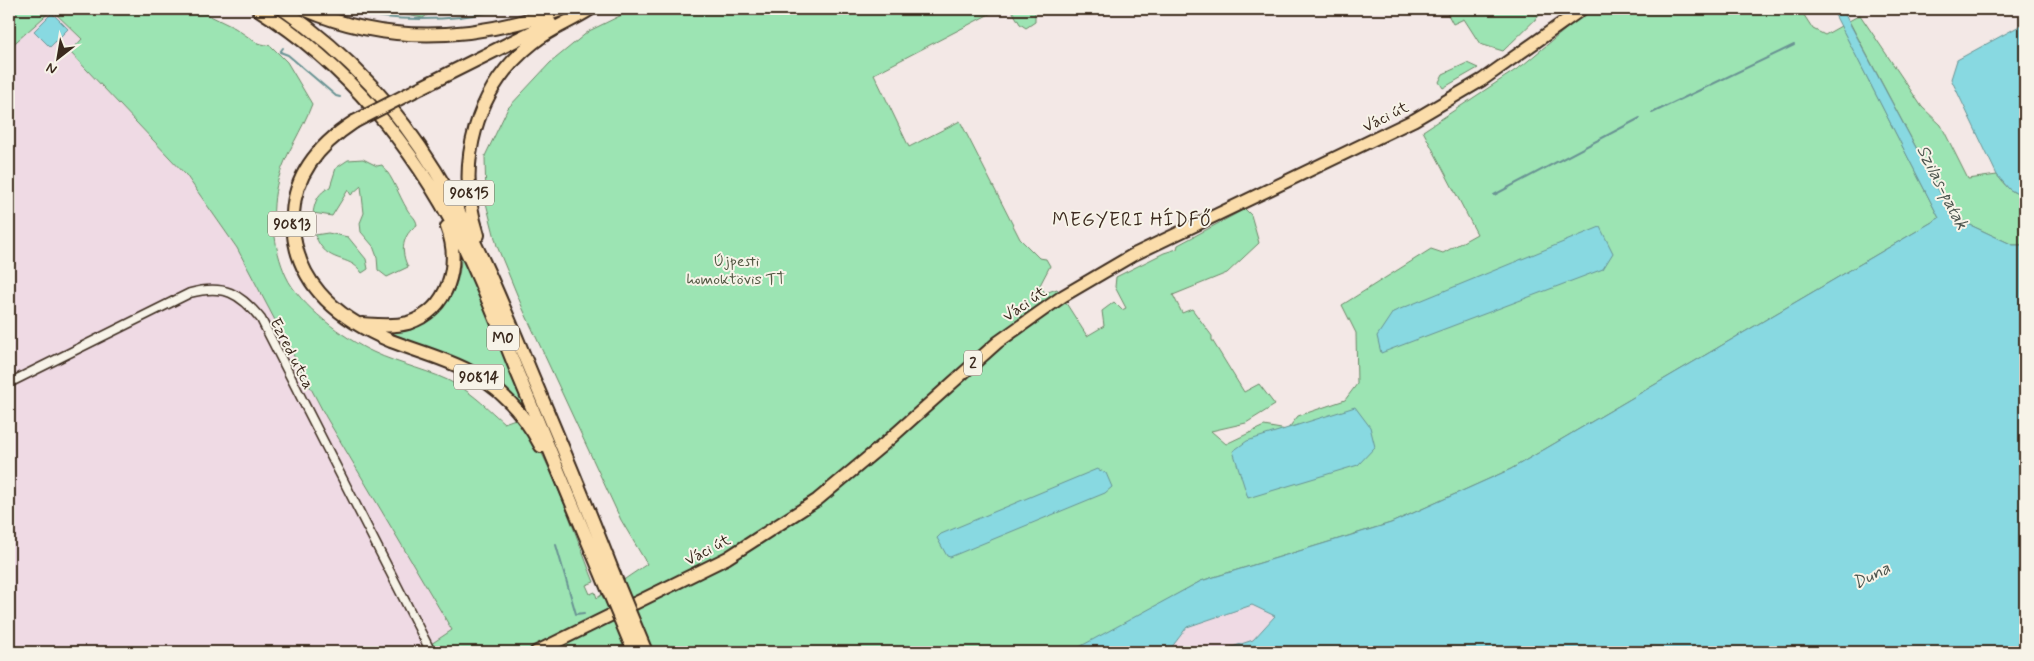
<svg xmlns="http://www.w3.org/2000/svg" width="2034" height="661" font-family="Mynerve,sans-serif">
<rect width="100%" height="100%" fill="#f3e8e6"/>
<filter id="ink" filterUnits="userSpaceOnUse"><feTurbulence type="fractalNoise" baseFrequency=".02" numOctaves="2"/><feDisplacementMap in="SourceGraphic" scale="10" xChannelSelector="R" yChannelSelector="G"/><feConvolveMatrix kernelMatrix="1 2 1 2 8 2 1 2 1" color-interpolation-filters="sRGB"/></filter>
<g filter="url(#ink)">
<path fill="#efdae4" d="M52,10L82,39L70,52L186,175L237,248L326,417L452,630L419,652H9V48Z
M1252,605L1276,616L1253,640L1217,652H1168L1187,627Z"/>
<path fill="#9ce4b3" stroke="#6c8768" d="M9,9H196L235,28L257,43L271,46L287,62L312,104C302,131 286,152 278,180C270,210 273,248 286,276C299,305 345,339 373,352C400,365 431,370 457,385C475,395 489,410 504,423L521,417C554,467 572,527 594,582L586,585L590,594L595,592L597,598L647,564L621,520L523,309L497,246L486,203L485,156L508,108L550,63L589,31L634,9H999L874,74L909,147L960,121L1020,239L1039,258L1046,259L1050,266L1040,285L1045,293L1057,289L1087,336L1104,326L1102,311L1114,302L1122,310L1126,308L1115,287L1116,277L1164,253L1177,249L1178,245L1245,209L1251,215L1259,243L1227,273L1173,295L1182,313L1192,309L1212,336V340L1244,392L1259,384L1275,405L1246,423L1211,431L1226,444L1264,426L1287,430L1298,416L1345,400L1357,384L1356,333L1342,305L1431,249L1443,253L1477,234L1423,131L1523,65L1590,9H1800L1813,29L1825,35L1841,26L1939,218L1511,469L1391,523L1201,581L1075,651L419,652L452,630L326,417L237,248L186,175L70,52L82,39L52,10L9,48Z
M361,9H436L423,18L385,11Z
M1011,9H1035V22L1026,28L1020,24Z
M1445,9H1546L1503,51L1480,44L1464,19L1453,24Z
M1860,15L1922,107L1941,125L1968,179L1997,175C2004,184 2013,196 2025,195V245H2013L1953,217L1849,21Z
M1467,63L1478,68L1443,88L1439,82L1443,74Z
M363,159L377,166L382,165C394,179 398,194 407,209C410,215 416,217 417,225C402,235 400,251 408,267L387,277L378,270L377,257L373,246L361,232L360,223L364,213L361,186L351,195L348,190L332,216L313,213C315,201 318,193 330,187L336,168L348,160Z
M328,233L348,237L366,259L368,269L362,273C349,253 327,266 315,235Z
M463,256L525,408L494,381L467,364L384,330C399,326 424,321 436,313C453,302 461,275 461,257Z"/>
<path fill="#88d9e1" stroke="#699393" d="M1832,9H1842L1953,217L2013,245H2025V652H1217L1253,640L1275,616L1252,605L1187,627L1168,652H1070L1201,581L1391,523L1511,469L1939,218Z
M52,13L68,29L50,47L34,31Z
M2025,23V195L2021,196L2009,189L1997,175L1951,79L1957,60Z
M1600,227L1613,253L1603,269L1381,353L1377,336L1393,312Z
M1355,407L1370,427L1375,447L1358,465L1248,498L1233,451L1247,441Z
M1097,469L1106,473L1112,487L1105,493L950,557L947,556L937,538L941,534Z"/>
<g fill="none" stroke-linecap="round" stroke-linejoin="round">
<path stroke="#699393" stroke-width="2" d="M344,9C398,24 453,21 507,9
M283,48L280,52L288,55L336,96L340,97
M1652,113L1794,45
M1494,195L1640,118
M556,545L576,614L584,613"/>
<g stroke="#3b2a1e" stroke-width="11">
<path id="minor" d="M9,383L190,293C224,284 240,293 261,319L431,652"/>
</g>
<g stroke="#3b2a1e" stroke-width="15">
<path id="primary" d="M536,652L727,558L817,500L883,445L998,342L1063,296L1133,255L1414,120L1482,80L1582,9"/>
</g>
<g stroke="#3b2a1e" stroke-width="16">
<path id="trunk" d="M258,9C346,64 413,146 460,238C482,282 500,329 518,374C547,443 575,511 604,580
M283,9C421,105 470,225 532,375C560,441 588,508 614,575
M304,9C389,46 477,40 563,9
M416,90L550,23
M354,122C322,143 295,172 293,213C290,279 334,317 391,341C417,351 444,358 469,371C500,388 525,415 541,446
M478,235C455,164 475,88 534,42C551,28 572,21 590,9
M362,324C377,325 393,327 408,323C449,310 461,264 447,227"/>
</g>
<use href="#minor" stroke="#f7f3e8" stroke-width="8"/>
<use href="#primary" stroke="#fbddab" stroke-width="11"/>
<use href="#trunk" stroke="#fbddab" stroke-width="12"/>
<g stroke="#3b2a1e" stroke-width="16" stroke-linecap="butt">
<path id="trunk-bridge" d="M354,122L416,90
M614,575L646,652
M604,580L634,652"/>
</g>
<use href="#trunk-bridge" stroke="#fbddab" stroke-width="12"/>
</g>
</g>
<g text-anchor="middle" stroke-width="4" stroke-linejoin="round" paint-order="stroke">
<g fill="#f7f3e8" stroke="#73665b" stroke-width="1">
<rect x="444" y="180.5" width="50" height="25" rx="4"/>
<rect x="268" y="211.5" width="48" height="25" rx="4"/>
<rect x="487" y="325.5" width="32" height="25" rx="4"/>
<rect x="964" y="350.5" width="18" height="25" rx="4"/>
<rect x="454" y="364.5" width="50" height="25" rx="4"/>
</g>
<g font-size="15" font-weight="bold" fill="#3b2a1e">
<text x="469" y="198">90815</text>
<text x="292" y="229">90813</text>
<text x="503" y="343">M0</text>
<text x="973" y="368">2</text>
<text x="479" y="382">90814</text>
</g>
<g font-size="16" fill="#3b2a1e" stroke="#f7f3e8">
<text transform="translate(1385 116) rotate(-27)" y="6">Váci út</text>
<text transform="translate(1024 303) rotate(-35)" y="6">Váci út</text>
<text transform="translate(293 353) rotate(63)" y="6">Ezred utca</text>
<text transform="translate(707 549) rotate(-28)" y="6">Váci út</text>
</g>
<g font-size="16" fill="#535843" stroke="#f7f3e8">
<text x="736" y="266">Újpesti<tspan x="736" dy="18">homoktövis TT</tspan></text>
</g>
<g font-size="18" font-style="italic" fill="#4e564f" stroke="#f7f3e8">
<text transform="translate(1943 187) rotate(63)" y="6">Szilas-patak</text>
<text transform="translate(1871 575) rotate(-27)" y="6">Duna</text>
</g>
<g font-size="19" letter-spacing="1" fill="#3b2a1e" stroke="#f7f3e8">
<text x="1133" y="226">MEGYERI HÍDFŐ</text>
</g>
</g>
<rect width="2034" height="661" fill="none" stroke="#f7f3e8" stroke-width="30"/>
<rect x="15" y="15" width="2004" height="631" fill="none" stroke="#3b2a1e" stroke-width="2" filter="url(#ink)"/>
<g transform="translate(58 58) rotate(211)" stroke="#f7f3e8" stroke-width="4" paint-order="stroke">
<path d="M0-4L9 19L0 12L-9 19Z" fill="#3b2a1e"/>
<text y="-8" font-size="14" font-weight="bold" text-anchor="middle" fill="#3b2a1e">N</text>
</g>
</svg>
